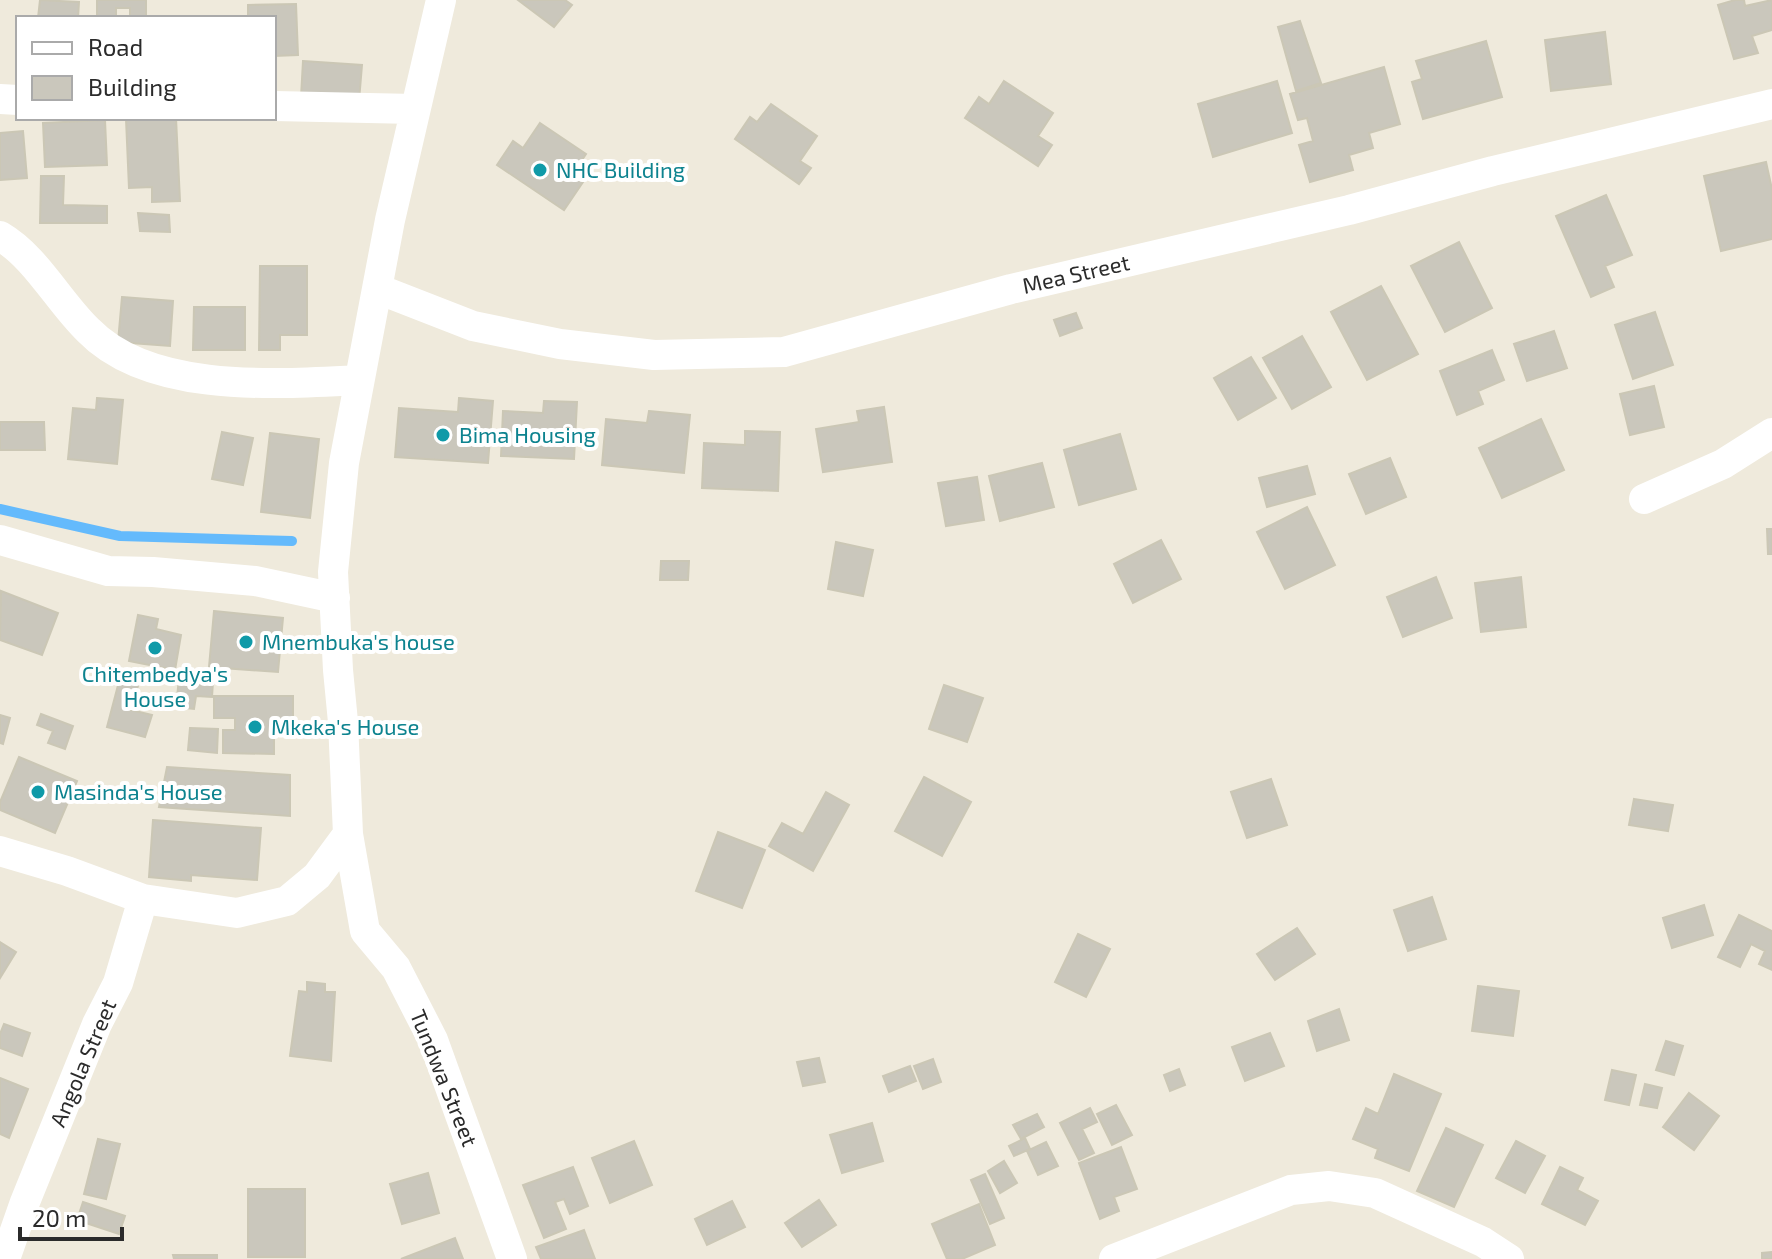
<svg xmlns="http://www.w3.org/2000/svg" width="1772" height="1259" font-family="'Exo 2',sans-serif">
<rect width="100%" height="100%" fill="#efeadc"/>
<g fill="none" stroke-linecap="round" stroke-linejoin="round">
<path stroke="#64bafc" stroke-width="10" d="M0,509L120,536L292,541"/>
</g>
<path fill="#cac7bc" stroke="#cbc7b5" stroke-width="2" d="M40,0L79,2L78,18H38Z
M97,0H146V18H130V8H116V18H97Z
M518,0H565L572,5L554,27Z
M1735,0H1744L1745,6L1772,0V30L1752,36L1758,53L1734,59L1718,5Z
M296,4L298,55L274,56V18H248V5Z
M1300,21L1321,83L1296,91L1278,27Z
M1605,32L1611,84L1551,91L1545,40Z
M1486,41L1502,97L1423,119L1412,82L1422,79L1416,61Z
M303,61L362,65L359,101L301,97Z
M1384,67L1400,124L1369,133L1373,148L1349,155L1353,170L1310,182L1299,145L1313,141L1307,118L1298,120L1290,94Z
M1004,81L1053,113L1038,136L1052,145L1038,166L965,118L979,97L989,104Z
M1277,81L1292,133L1213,157L1198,104Z
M771,104L817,136L800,161L811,168L799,184L735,139L750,117L757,122Z
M176,118L180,201L152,202V187L129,188L126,119Z
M105,120L107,165L45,167L43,123Z
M540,123L586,154L572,175L583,182L564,210L497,165L513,141L523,148Z
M23,131L27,178L0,180V133Z
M1766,162L1772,189V239L1721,251L1704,176Z
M41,176H64L63,205L107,206V223H40Z
M1606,195L1632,255L1605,266L1614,287L1591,297L1556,216Z
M138,213L169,215L170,232L140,231Z
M1459,242L1492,308L1445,332L1411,266Z
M260,266H307V335H280V350H259Z
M1381,286L1418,354L1367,380L1331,312Z
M122,297L173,301L170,346L118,342Z
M194,307H245V350H193Z
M1655,312L1673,365L1633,379L1615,325Z
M1076,313L1082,328L1060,336L1054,320Z
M1554,331L1567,368L1527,381L1514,344Z
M1302,336L1331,387L1292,409L1263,358Z
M1492,350L1504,380L1478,391L1483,404L1457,415L1440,371Z
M1251,357L1276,398L1238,420L1214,378Z
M1654,386L1664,427L1630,435L1620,394Z
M97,398L123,400L117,464L68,459L73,408L96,410Z
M459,398L493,401L488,463L395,457L399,408L458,412Z
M544,401L577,402L574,459L501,456L503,411L543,413Z
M884,407L892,462L823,472L816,429L859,422L857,411Z
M649,411L690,415L684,473L602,465L606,419L647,423Z
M1541,419L1564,470L1502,498L1479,448Z
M0,422H44L45,450H0Z
M745,431L780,432L778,491L702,488L704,443L745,445Z
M222,432L253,438L243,485L212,479Z
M270,433L319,439L310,518L261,512Z
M1120,434L1136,489L1079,505L1064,450Z
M1390,458L1406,497L1366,514L1349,474Z
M1042,463L1054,507L1000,521L989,476Z
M1307,466L1315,494L1267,507L1259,478Z
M977,477L984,520L946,526L938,483Z
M1307,507L1335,565L1285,589L1257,532Z
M1767,529H1772V554H1768Z
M1161,540L1181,579L1133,603L1114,564Z
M836,542L873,550L863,596L828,589Z
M661,561H689L688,580H660Z
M1436,577L1452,618L1403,637L1387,597Z
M1521,577L1526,627L1481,632L1475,583Z
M1,591L58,613L42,655L0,640Z
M214,611L283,618L278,672L209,667Z
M138,615L158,619L156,629L181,635L175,670L129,661Z
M121,674L140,679L131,710L152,715L145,737L107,727Z
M179,678L213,682L212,697L196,696L194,709L176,707Z
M944,685L983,698L967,742L929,729Z
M214,696H293V723H274V754L223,753V730H235V718H214Z
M41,714L73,726L65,749L48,743L53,731L37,725Z
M0,715L10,718L3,744L0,743Z
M190,728L218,729L217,753L188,750Z
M19,757L77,781L55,833L0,810V802Z
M167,767L290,775V816L159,807Z
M924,777L971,802L942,856L895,831Z
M1271,779L1287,825L1247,838L1231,792Z
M826,792L849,805L813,871L769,846L782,823L803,834Z
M1634,799L1673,805L1668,831L1629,825Z
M153,820L261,828L257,880L191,875V881L149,877Z
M718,832L765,850L742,908L696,891Z
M1432,897L1446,939L1408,951L1394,910Z
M1704,905L1713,935L1672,948L1663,918Z
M1739,915L1772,931V970L1759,964L1765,951L1751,944L1740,967L1718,957Z
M1297,928L1315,954L1275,980L1257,954Z
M1078,934L1110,949L1086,997L1055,982Z
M0,942L16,952L0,978Z
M307,982L325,984V992H335L331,1061L290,1056L299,991L307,992Z
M1478,986L1519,991L1513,1036L1472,1031Z
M1339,1009L1349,1040L1317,1051L1308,1021Z
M4,1024L30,1033L22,1056L0,1048V1034Z
M1270,1033L1284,1066L1245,1081L1232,1047Z
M1666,1041L1683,1046L1674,1075L1656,1070Z
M819,1058L825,1082L803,1086L797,1062Z
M933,1059L941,1082L923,1089L914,1066Z
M910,1066L916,1081L889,1092L883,1076Z
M1179,1069L1185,1085L1170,1091L1164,1075Z
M1612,1070L1636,1075L1629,1105L1605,1100Z
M1394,1074L1441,1094L1409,1171L1375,1158L1378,1149L1353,1139L1366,1108L1378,1114Z
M0,1078L28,1089L9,1138L0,1134Z
M1645,1084L1662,1088L1657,1108L1640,1105Z
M1689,1093L1719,1116L1694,1150L1663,1127Z
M1116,1105L1132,1135L1112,1145L1097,1114Z
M1090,1108L1097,1122L1082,1129L1094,1153L1079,1160L1060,1123Z
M1037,1114L1044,1127L1021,1139L1013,1125Z
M872,1123L883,1161L842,1173L830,1135Z
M1446,1128L1483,1145L1454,1207L1417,1191Z
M1025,1138L1030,1149L1014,1156L1009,1146Z
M98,1139L120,1144L106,1199L84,1194Z
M634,1141L652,1185L610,1203L592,1158Z
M1516,1141L1545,1156L1525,1193L1496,1178Z
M1046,1142L1058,1166L1038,1175L1027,1151Z
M1121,1147L1137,1189L1114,1197L1119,1211L1100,1219L1079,1163Z
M1004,1161L1017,1183L1000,1193L988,1171Z
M573,1167L588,1206L570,1214L564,1199L555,1202L566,1229L544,1238L523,1185Z
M1560,1167L1583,1178L1577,1190L1598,1201L1585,1225L1542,1204Z
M428,1173L439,1213L402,1224L390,1184Z
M985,1174L1004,1218L990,1224L971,1180Z
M248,1189H305V1257H248Z
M819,1200L836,1225L802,1247L785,1223Z
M732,1201L745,1227L707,1245L695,1219Z
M83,1202L125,1216L119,1234L77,1220Z
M979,1204L995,1245L962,1259H947L932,1224Z
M584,1230L595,1259H541L536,1247Z
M455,1238L463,1259H401Z
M1772,1252V1259H1762V1253Z
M173,1255H217V1259H174Z"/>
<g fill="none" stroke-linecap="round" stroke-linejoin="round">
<path stroke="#fff" stroke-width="30" d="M441,0L390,220L344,463L333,572L338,670L343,722L348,834L365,931L396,968L433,1040L512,1259
M0,99L18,100
M274,106L415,109
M0,236C36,257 58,301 88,330C150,394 276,384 359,380
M378,289L473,326L560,344L654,355L784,352L1011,289L1349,210L1493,171L1772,104
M1644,499L1723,464L1772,433
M0,540L108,571L153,572L255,581L335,598
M0,851L67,871L143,899L237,913L287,901L317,876L348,834
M5,1259L25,1202L97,1024L118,983L143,899
M1114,1259L1291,1190L1329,1186L1375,1193L1483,1242L1509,1259"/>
</g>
<g fill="#0f9aa8" stroke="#fff" stroke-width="3">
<circle cx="540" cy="170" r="8"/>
<circle cx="443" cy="435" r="8"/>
<circle cx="246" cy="642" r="8"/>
<circle cx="155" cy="648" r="8"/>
<circle cx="255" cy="727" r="8"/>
<circle cx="38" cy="792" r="8"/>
</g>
<g text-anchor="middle" stroke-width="8" stroke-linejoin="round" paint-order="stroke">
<g font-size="22" fill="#0d838f" stroke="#fff" text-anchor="start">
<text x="556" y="178">NHC Building</text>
<text x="459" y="443">Bima Housing</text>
<text x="262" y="650">Mnembuka's house</text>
<text x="155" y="682" text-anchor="middle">Chitembedya's<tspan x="155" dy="25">House</tspan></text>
<text x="271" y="735">Mkeka's House</text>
<text x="54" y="800">Masinda's House</text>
</g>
<g font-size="22" fill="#2b2b2b" stroke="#fff">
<text transform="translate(1076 274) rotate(-13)" y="8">Mea Street</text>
<text transform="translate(83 1063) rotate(-67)" y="8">Angola Street</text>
<text transform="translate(444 1078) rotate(68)" y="8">Tundwa Street</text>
</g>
</g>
<rect x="16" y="16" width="260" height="104" fill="#ffffff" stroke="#aaaaaa" stroke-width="2"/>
<rect x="32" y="42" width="40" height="12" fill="#ffffff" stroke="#aaaaaa" stroke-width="2"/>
<text x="88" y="56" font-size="24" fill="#2b2b2b">Road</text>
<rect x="32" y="76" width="40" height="24" fill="#cac7bc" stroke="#aaaaaa" stroke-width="2"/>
<text x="88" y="96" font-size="24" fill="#2b2b2b">Building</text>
<path d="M20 1227v12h102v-12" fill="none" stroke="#2b2b2b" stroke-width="4"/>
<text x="32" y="1227" font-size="24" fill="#2b2b2b" stroke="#ffffff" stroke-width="6" paint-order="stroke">20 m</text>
</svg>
